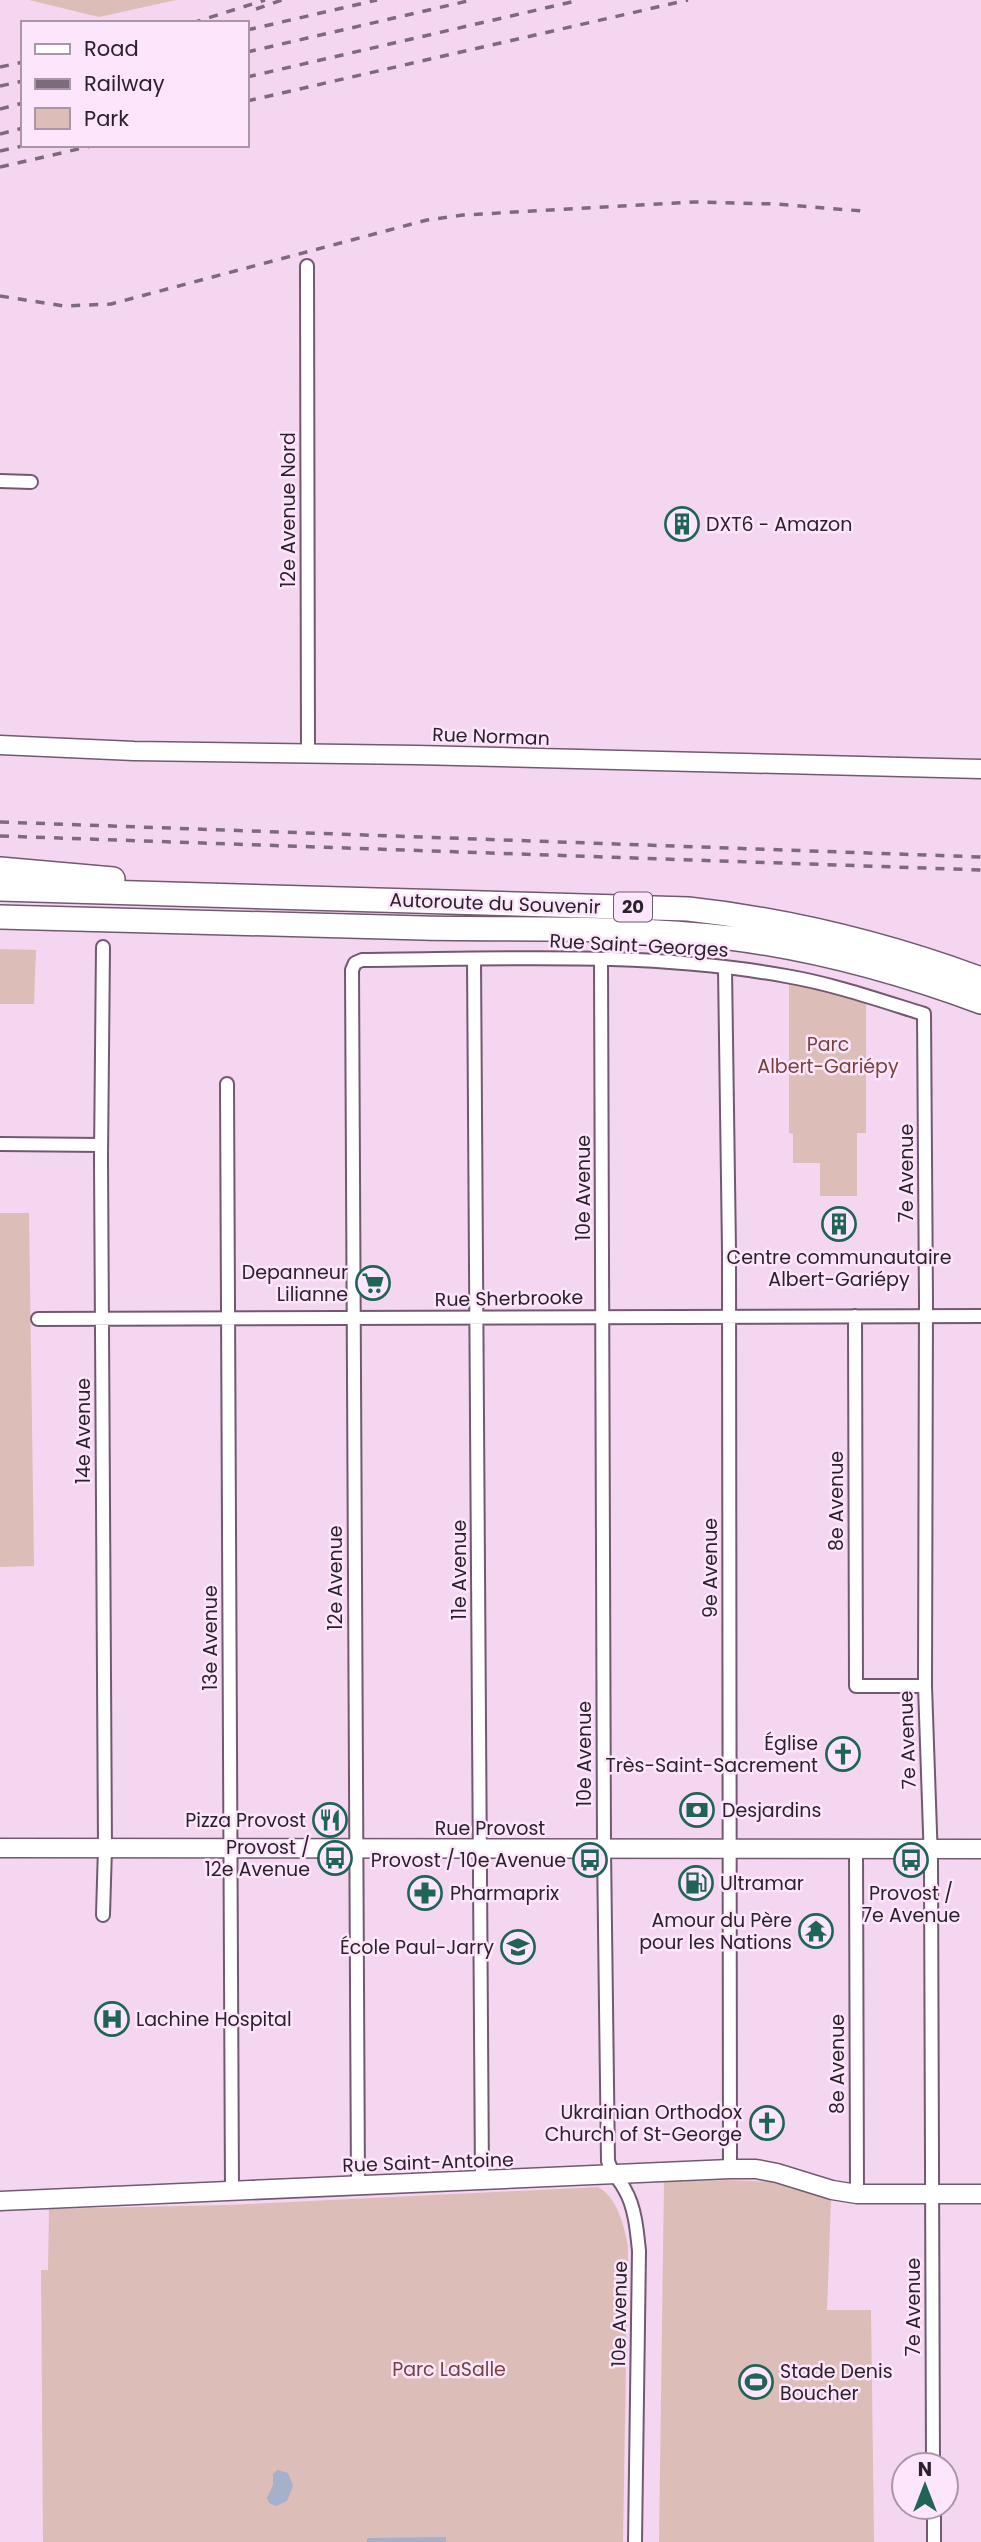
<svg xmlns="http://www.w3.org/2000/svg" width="981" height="2542" font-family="Poppins,sans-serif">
<rect width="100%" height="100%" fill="#f4d6f1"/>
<path fill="#dcbdb7" d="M29,0H176L99,17Z
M0,949L36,950L34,1004H0Z
M789,976L866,996V1133H857V1196H820V1163H793V1134L789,1133Z
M0,1213H29L34,1566L0,1567Z
M730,2180L779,2182L831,2199L827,2310H871L874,2542H659L664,2182Z
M598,2187C618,2198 624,2226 628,2246L623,2542H43L41,2270H48L49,2209L228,2205Z"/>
<path fill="#a5b0cb" d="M278,2470L288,2473L293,2486L287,2501L276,2506L269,2503L267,2498L273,2485V2474Z
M446,2537V2542H367V2538Z"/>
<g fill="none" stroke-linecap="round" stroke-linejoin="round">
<g stroke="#725970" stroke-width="16">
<path id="street" d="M307,266L308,754
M0,481L31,482
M474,959L482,2181
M601,960L604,1849L608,2161C612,2174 619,2178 625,2190C635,2207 637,2231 639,2251L635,2542
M725,968L729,1250L730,2169
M227,1084L232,2192
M0,1144L101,1145
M855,1316L856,1686H925
M38,1319L981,1316
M856,1849L857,2194
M103,1915L105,1848L101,1158L103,947
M358,2186L352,970L355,963L362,960C503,959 647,951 786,976C833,984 879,1000 924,1014L926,1301L925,1686L931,1861L933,2465
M934,2507V2542"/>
</g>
<g stroke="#725970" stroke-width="21">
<path id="secondary" d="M0,745L134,751L416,755L981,769
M0,1848L981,1849
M0,2201L730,2169H756L777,2173L832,2190L857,2194H981"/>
</g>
<g stroke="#725970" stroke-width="26">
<path id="highway" d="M0,869L113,879
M0,889L688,909C789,920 886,944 981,979
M0,917C141,921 282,925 423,928C526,930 628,926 730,938C816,949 900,972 981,1002"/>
</g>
<use href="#street" stroke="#fff" stroke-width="12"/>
<use href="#secondary" stroke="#fff" stroke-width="18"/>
<use href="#highway" stroke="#fff" stroke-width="23"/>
<path stroke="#7d6b7c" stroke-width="3.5" stroke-dasharray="9 9" stroke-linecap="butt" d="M256,9L282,0
M192,23L265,0
M247,30L377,0
M247,52L472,0
M0,67L23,62
M247,77L580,0
M0,86L23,81
M247,101L688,0
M0,109L23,103
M0,134L23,128
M0,151L27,145
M0,167L96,145
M0,296L64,306L111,304L427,220L463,215L694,202L776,204L862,211
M0,822L981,857
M0,836L981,870"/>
</g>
<defs>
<g id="building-ring" transform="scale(1.75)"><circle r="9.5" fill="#fde6fb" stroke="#206456" stroke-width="1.5"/><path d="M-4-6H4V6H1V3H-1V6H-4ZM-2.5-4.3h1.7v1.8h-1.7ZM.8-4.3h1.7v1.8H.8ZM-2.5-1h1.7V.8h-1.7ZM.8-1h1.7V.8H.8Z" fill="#206456"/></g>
<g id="supermarket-ring" transform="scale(1.75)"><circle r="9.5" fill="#fde6fb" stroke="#206456" stroke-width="1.5"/><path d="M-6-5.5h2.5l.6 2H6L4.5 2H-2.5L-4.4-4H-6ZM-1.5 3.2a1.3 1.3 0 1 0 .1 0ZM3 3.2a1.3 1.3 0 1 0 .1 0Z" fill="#206456"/></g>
<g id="church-ring" transform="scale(1.75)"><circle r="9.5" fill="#fde6fb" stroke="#206456" stroke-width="1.5"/><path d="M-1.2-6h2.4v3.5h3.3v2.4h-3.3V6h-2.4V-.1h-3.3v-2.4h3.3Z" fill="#206456"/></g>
<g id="bank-ring" transform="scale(1.75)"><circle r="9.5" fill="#fde6fb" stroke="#206456" stroke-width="1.5"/><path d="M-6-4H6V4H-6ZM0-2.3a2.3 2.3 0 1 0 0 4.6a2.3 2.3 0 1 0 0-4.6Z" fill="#206456"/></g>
<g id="restaurant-ring" transform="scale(1.75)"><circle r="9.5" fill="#fde6fb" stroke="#206456" stroke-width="1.5"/><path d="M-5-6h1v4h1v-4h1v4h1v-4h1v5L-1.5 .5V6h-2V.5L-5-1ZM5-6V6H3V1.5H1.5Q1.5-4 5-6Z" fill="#206456"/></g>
<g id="bus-ring" transform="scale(1.75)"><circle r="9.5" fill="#fde6fb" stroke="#206456" stroke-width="1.5"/><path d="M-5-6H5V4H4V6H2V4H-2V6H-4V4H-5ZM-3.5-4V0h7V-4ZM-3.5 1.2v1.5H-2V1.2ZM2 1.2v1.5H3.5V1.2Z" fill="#206456"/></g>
<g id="fuel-ring" transform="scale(1.75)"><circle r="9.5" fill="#fde6fb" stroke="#206456" stroke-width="1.5"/><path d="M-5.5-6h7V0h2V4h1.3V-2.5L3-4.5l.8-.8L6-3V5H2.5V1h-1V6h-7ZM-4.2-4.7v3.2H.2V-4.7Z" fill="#206456"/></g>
<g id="pharmacy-ring" transform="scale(1.75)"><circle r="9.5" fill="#fde6fb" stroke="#206456" stroke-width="1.5"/><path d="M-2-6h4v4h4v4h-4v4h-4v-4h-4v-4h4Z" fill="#206456"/></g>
<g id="temple-ring" transform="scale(1.75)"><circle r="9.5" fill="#fde6fb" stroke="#206456" stroke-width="1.5"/><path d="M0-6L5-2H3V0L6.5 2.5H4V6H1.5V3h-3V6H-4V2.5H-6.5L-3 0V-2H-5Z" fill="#206456"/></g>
<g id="school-ring" transform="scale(1.75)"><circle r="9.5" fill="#fde6fb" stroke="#206456" stroke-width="1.5"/><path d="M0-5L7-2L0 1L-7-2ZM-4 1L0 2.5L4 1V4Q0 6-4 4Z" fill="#206456"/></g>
<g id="hospital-ring" transform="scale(1.75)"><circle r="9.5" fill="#fde6fb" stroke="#206456" stroke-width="1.5"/><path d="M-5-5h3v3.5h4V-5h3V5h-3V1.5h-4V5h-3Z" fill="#206456"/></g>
<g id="stadium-ring" transform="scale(1.75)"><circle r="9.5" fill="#fde6fb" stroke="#206456" stroke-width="1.5"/><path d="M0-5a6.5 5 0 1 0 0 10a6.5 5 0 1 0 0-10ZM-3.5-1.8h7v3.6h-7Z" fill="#206456"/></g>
</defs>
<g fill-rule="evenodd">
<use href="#building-ring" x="682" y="524"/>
<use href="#building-ring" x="839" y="1224"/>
<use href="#supermarket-ring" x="373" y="1283"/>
<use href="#church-ring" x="843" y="1754"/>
<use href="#bank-ring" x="697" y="1810"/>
<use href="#restaurant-ring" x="330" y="1820"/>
<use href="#bus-ring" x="335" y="1858"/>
<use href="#bus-ring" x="590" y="1860"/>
<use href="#bus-ring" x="911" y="1860"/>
<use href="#fuel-ring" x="696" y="1883"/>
<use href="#pharmacy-ring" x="425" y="1893"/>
<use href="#temple-ring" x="816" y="1931"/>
<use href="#school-ring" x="518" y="1947"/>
<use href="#hospital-ring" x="112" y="2019"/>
<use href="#church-ring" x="767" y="2123"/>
<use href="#stadium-ring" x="756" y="2382"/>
</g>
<g text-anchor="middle" stroke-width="5" stroke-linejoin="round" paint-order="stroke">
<rect fill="#fde6fb" stroke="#6a5c69" stroke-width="2" x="614" y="892.5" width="38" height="29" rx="5"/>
<g font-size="18" font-weight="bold" fill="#2b212b">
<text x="633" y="913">20</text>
</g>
<g font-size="19" fill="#2b212b" stroke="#fde6fb">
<text transform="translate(288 510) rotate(-90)" y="7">12e Avenue Nord</text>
<text transform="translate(491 736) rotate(2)" y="7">Rue Norman</text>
<text transform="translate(495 903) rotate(2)" y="7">Autoroute du Souvenir</text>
<text transform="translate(639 945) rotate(3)" y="7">Rue Saint-Georges</text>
<text transform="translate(906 1173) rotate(-90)" y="7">7e Avenue</text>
<text transform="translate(583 1188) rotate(-90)" y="7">10e Avenue</text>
<text transform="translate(509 1298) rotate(-1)" y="7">Rue Sherbrooke</text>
<text transform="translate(83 1431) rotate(-90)" y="7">14e Avenue</text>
<text transform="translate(836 1501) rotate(-90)" y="7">8e Avenue</text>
<text transform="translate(710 1568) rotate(-90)" y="7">9e Avenue</text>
<text transform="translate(459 1570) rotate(-90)" y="7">11e Avenue</text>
<text transform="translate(335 1578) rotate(-90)" y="7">12e Avenue</text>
<text transform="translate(210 1638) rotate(-90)" y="7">13e Avenue</text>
<text transform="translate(907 1740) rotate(-92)" y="7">7e Avenue</text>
<text transform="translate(584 1754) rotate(-90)" y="7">10e Avenue</text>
<text x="490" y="1835">Rue Provost</text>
<text transform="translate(837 2064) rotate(-90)" y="7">8e Avenue</text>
<text transform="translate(428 2162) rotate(-2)" y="7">Rue Saint-Antoine</text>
<text transform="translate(913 2307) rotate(-90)" y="7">7e Avenue</text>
<text transform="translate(619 2314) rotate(-89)" y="7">10e Avenue</text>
</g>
<g font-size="19" fill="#2b212b" stroke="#fde6fb" text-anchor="end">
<text x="706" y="531" text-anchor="start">DXT6 - Amazon</text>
<text x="839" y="1264" text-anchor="middle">Centre communautaire<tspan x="839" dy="22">Albert-Gariépy</tspan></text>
<text x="348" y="1279">Depanneur<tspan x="348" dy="22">Lilianne</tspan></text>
<text x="818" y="1750">Église<tspan x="818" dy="22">Très-Saint-Sacrement</tspan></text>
<text x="722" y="1817" text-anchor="start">Desjardins</text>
<text x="306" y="1827">Pizza Provost</text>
<text x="310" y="1854">Provost /<tspan x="310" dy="22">12e Avenue</tspan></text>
<text x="566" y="1867">Provost / 10e Avenue</text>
<text x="720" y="1890" text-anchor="start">Ultramar</text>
<text x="450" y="1900" text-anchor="start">Pharmaprix</text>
<text x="911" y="1900" text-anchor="middle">Provost /<tspan x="911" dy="22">7e Avenue</tspan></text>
<text x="792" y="1927">Amour du Père<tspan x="792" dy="22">pour les Nations</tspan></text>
<text x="494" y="1954">École Paul-Jarry</text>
<text x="136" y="2026" text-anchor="start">Lachine Hospital</text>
<text x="742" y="2119">Ukrainian Orthodox<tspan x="742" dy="22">Church of St-George</tspan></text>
<text x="780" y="2378" text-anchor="start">Stade Denis<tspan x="780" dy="22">Boucher</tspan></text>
</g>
<g font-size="19" fill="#76433c" stroke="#fde6fb">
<text x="828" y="1051">Parc<tspan x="828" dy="22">Albert-Gariépy</tspan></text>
<text x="449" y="2376">Parc LaSalle</text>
</g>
</g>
<rect x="21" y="21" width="228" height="126" fill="#fde6fb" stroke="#a997a8" stroke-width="2"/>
<rect x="35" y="44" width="35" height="10" fill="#ffffff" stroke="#a997a8" stroke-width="2"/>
<text x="84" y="56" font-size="21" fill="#2b212b">Road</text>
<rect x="35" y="79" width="35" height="10" fill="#7d6b7c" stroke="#a997a8" stroke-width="2"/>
<text x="84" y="91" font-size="21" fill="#2b212b">Railway</text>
<rect x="35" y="108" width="35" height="21" fill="#dcbdb7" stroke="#a997a8" stroke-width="2"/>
<text x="84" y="126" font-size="21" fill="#2b212b">Park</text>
<g transform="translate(925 2486)"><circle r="33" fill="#fde6fb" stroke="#a997a8" stroke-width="2"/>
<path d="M0-5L12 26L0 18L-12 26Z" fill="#206456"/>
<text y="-10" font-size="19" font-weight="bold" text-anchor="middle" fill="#2b212b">N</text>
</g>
</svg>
